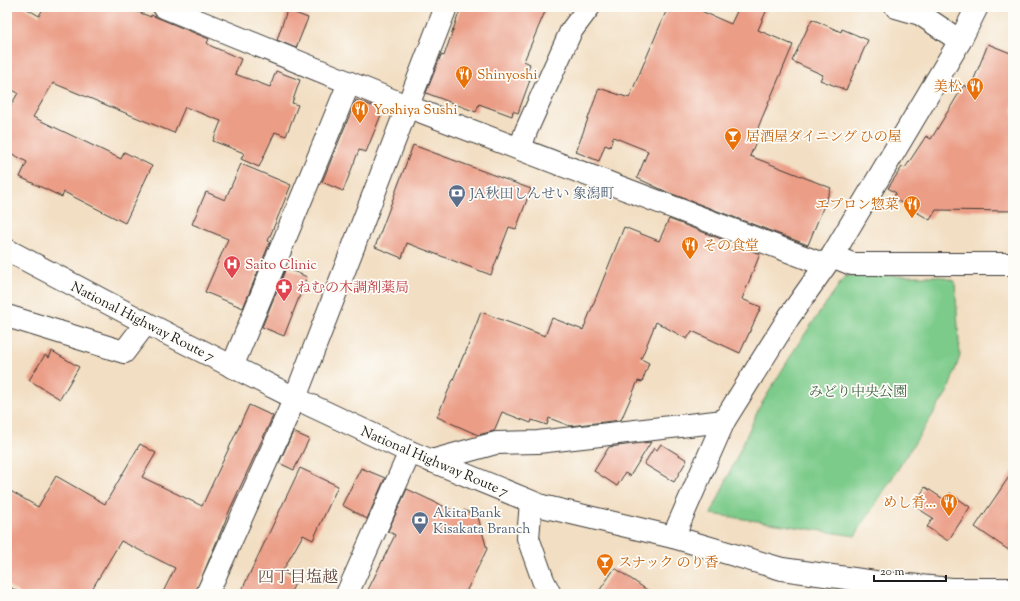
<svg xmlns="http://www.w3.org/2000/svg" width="1020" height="601" font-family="'Sorts Mill Goudy','Noto Serif JP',serif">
<rect width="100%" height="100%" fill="#fdfcf7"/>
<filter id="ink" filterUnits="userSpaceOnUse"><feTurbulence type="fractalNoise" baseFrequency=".025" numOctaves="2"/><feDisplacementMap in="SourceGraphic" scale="8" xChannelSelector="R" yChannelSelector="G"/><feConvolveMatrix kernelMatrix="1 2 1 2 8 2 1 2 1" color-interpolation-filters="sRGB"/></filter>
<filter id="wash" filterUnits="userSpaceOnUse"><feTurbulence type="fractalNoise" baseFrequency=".012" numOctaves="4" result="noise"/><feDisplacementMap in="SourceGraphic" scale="16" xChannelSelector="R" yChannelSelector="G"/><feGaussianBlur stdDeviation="0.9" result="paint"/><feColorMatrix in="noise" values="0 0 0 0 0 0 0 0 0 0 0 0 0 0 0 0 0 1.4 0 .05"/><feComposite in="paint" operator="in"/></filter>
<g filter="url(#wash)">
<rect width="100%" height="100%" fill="#f2dec2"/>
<path fill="#7ccb8a" stroke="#4c7453" d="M845,276H938L955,281L960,356L948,391L855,536L711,514L759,408L798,344Z"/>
<g id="blocks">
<path fill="#eb9d86" d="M7,7H24L39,16L44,7H125L151,17V15L209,39L207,43L211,46L241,59L235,74L270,87L276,71L300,80L292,103L298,105L286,136L275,132L259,167L241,159L244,153L213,141L221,121L185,107L174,133L53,83L33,117L121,159L124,152L152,166L125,223L64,192L62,197L20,177L27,162L7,151V112L18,93L7,87Z
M461,7H547L524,61L530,64L525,78L530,80L518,113L513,111L512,116L479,104L476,112L426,93L441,55L444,56Z
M668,7H692L731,24L739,7H768L758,30L793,45L762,118L756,133L759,134L750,156L831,188L808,245L667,192L637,178L648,151L613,137L610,147L605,145L599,161L576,152L599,88L629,98Z
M287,10L308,18L296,48L277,40Z
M812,19L841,32L842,29L868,40L846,90L820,80L823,75L792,61Z
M988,44L1013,54V211L936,210L930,220L893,198L896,193L888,188L902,167L905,168L926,136L931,139L964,85L970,89Z
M356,100L383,110L366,152L359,150L343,191L322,182Z
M413,145L531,189L516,229L509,227L491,275L407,243L402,258L375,247Z
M241,164L291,185L268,241L270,242L243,308L205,292L228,239L192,224L206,192L225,200Z
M669,219L760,254L742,299L761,307L740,353L692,331L687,339L656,322L641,359L649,363L642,382L638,381L621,420L570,426L549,418L547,425L532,420L531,423L502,412L494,431L478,435L437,417L464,354H465L481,312L545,336L552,318L583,330L624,227L659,241Z
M286,268L307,277L284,336L262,327Z
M52,351L79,367L60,399L29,380L45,355L49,358Z
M249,405L273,416L231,507L195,594H162L175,568L121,541L89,594H21L7,585V489L38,507L56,476L105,504L140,444L156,453L142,477L202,506Z
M293,432L309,439L294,470L279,463Z
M651,442L630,476L625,473L617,486L594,471L609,447Z
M661,444L687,460L674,482L644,464L654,448L657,450Z
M300,468L338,486L313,540L303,535L282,572L297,579L290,594H240Z
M361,468L385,478L367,519L342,505Z
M1013,471V553L975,527Z
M925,487L945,500L950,493L970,507L948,541L927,527L933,518L914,506Z
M407,489L462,515L464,510L478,517L487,549L465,594H366L395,535L388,531Z
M615,568L653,594H597Z"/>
</g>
</g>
<g filter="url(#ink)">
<use href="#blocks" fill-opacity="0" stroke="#3c3935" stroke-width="1"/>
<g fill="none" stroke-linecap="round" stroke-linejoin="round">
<g stroke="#3c3935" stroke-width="24">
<path id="minor" d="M164,7L409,107L825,265
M896,7L920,14L960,41
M520,149L526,131L571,31L589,7
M832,256L852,264H1013
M7,316L124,352L146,323
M232,367L349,83
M431,461L496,443L538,442L724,421
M531,502L528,538L543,580L550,594
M207,594L295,398L446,7
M347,594L410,452"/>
</g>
<g stroke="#3c3935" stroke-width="24">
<path id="tertiary" d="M673,537L724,421L789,317L832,256L960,41L977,7"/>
</g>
<g stroke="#3c3935" stroke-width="24">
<path id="trunk" d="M7,250L146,323L295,398L410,452L542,506L673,537L782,569L875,582L952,589H1013"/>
</g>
<use href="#minor" stroke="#fff" stroke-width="22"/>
<use href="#tertiary" stroke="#fff" stroke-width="22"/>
<use href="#trunk" stroke="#fff" stroke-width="22"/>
</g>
</g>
<defs>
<g id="restaurant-pin" transform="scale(0.9)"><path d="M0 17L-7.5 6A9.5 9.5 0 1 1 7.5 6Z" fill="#e8710a" stroke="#fdfcf7"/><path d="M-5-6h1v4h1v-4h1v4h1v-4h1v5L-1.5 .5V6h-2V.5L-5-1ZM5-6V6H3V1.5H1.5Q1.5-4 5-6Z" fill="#fff"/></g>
<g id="bar-pin" transform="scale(0.9)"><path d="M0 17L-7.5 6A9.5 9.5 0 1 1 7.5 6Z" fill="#e8710a" stroke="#fdfcf7"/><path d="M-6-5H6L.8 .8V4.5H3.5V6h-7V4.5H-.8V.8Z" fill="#fff"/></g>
<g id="bank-pin" transform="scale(0.9)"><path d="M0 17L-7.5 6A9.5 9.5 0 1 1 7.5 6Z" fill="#5c6f8a" stroke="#fdfcf7"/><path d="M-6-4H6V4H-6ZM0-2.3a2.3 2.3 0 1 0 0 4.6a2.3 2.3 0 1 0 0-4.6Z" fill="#fff"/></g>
<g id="hospital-pin" transform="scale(0.9)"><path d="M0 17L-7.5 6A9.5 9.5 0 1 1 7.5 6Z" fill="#e0444e" stroke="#fdfcf7"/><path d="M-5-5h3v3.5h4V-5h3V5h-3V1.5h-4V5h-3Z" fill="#fff"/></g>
<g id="pharmacy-pin" transform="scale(0.9)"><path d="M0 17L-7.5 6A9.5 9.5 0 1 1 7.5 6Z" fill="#e0444e" stroke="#fdfcf7"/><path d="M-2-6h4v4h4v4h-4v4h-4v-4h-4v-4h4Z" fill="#fff"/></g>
</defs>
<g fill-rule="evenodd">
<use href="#restaurant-pin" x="464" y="74"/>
<use href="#restaurant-pin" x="975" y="86"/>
<use href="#restaurant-pin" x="360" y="109"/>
<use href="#bar-pin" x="733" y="136"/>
<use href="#bank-pin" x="457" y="193"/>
<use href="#restaurant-pin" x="912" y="204"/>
<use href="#restaurant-pin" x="690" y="245"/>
<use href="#hospital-pin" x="232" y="264"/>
<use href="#pharmacy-pin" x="284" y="287"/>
<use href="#restaurant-pin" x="949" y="502"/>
<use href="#bank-pin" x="420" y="520"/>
<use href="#bar-pin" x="605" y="562"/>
</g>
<g text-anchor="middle" stroke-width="3.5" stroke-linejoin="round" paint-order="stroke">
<g font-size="14" fill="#c56008" stroke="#fdfcf7" text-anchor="start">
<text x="477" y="79">Shinyoshi</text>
<text x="962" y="91" text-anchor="end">美松</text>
<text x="373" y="114">Yoshiya Sushi</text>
<text x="746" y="141">居酒屋ダイニング ひの屋</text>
<text x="899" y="209" text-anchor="end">エプロン惣菜</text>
<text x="703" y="250">その食堂</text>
<text x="936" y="507" text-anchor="end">めし肴…</text>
<text x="618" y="567">スナック のり香</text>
</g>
<g font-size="14" fill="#4e5e75" stroke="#fdfcf7" text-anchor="start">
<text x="470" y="198">JA秋田しんせい 象潟町</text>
<text x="433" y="517">Akita Bank<tspan x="433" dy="16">Kisakata Branch</tspan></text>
</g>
<g font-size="14" fill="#be3a42" stroke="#fdfcf7" text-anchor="start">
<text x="245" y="269">Saito Clinic</text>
<text x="297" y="292">ねむの木調剤薬局</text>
</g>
<g font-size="14" fill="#1c1c1c" stroke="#fdfcf7">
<text transform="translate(143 321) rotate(27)" y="5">National Highway Route 7</text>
<text transform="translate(435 461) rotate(23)" y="5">National Highway Route 7</text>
</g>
<g font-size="14" fill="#426248" stroke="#fdfcf7">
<text x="858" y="396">みどり中央公園</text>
</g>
<g font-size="16" fill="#644941" stroke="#fdfcf7">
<text x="298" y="582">四丁目塩越</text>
</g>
</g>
<rect width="1020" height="601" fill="none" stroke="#fdfcf7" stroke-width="24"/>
<path d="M874 575v6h72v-6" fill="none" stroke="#1c1c1c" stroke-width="2"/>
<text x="880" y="575" font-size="12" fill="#1c1c1c" stroke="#fdfcf7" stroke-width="3" paint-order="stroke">20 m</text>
</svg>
